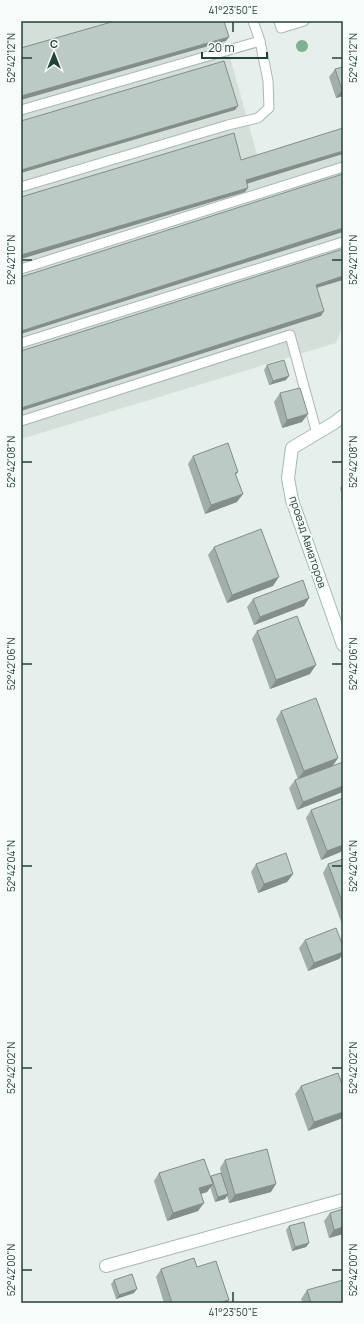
<svg xmlns="http://www.w3.org/2000/svg" width="364" height="1324" font-family="Manrope,sans-serif">
<rect width="100%" height="100%" fill="#e6efeb"/>
<path fill="#d4dfda" d="M21,21H220L258,158L343,132V325L336,343L21,439Z"/>
<g fill="none" stroke-linecap="round" stroke-linejoin="round">
<g stroke="#a8b8b2" stroke-width="11">
<path id="lane" d="M279,21L281,28L304,21
M21,110L260,41L253,21
M21,187L228,125L258,118L269,108L268,81L260,41
M21,269L343,167
M21,343L343,242
M21,421L290,335L317,434"/>
</g>
<g stroke="#a8b8b2" stroke-width="14">
<path id="street" d="M106,1266L343,1200"/>
</g>
<g stroke="#a4bbb3" stroke-width="14">
<path id="secondary" d="M343,416L334,423L292,448L288,478L292,500L343,645"/>
</g>
<use href="#lane" stroke="#fff" stroke-width="9"/>
<use href="#street" stroke="#fff" stroke-width="12"/>
<use href="#secondary" stroke="#fff" stroke-width="12"/>
</g>
<circle fill="#80af93" cx="302" cy="46" r="6"/>
<path fill="#a1aea9" d="M343,67V96L336,98L329,77L335,69Z
M267,365L286,380L269,385L264,370Z
M280,393L302,422L282,428L274,402Z
M193,456L238,472L236,475L237,502L205,514L188,464Z
M343,483V505L341,498L342,495L340,488Z
M214,547L273,586L227,603L208,555Z
M309,598L304,606L254,625L247,607L253,599Z
M257,631L310,674L270,689L252,639Z
M281,711L338,758L333,766L297,810L289,788L295,780L298,779L276,719Z
M343,798V851L321,860L306,818L311,810Z
M343,859V927L323,873L328,864Z
M256,864L293,874L287,882L258,893L251,872Z
M305,940L343,946V954L339,959L308,971L299,948Z
M301,1086L343,1087L308,1131L295,1094Z
M225,1160L271,1192L229,1203L227,1196L225,1199L215,1202L210,1187L207,1192L201,1194L198,1211L167,1221L154,1181L159,1173L210,1177L221,1173L220,1168Z
M343,1209V1234L329,1238L324,1221L330,1213Z
M289,1226L309,1243L306,1247L292,1251L286,1230Z
M343,1255V1264L341,1258Z
M197,1267L229,1300L226,1303H164L156,1277L161,1269Z
M114,1280L134,1293L116,1299L111,1284Z
M307,1290L343,1303H303L301,1299Z"/>
<path fill="#838d89" d="M229,37L226,41L21,100V96Z
M342,90H343V96L336,98Z
M238,106L235,110L21,173V170Z
M343,151V154L243,185L246,180Z
M248,188L245,192L21,259V255Z
M343,228V232L21,334V331Z
M343,276V280L313,289L316,285Z
M324,311L321,316L21,411V408Z
M289,376L286,380L269,385L273,381Z
M308,414L302,422L282,428L287,420Z
M243,494L237,502L205,514L211,505Z
M279,577L273,586L227,603L232,595Z
M309,598L304,606L254,625L260,617Z
M316,665L310,674L270,689L276,680Z
M338,758L332,766L298,779L304,771Z
M343,786V792L297,810L303,802Z
M343,845V851L321,860L327,851Z
M293,874L287,882L258,893L264,884Z
M343,952V954L339,959L308,971L314,963Z
M343,1112V1118L308,1131L314,1122Z
M213,1184L207,1192L193,1196L199,1188Z
M276,1184L271,1192L229,1203L235,1195Z
M228,1194L225,1199L215,1202L218,1197Z
M204,1203L198,1211L167,1221L173,1213Z
M343,1227V1234L329,1238L334,1230Z
M309,1243L306,1247L292,1251L295,1247Z
M137,1289L134,1293L116,1299L119,1295Z
M229,1300L226,1303H218Z"/>
<path fill="#bbcac4" stroke="#838d89" d="M115,21H224L229,37L21,96V48Z
M224,61L238,106L21,170V121Z
M343,67V90H342L335,69Z
M343,128V151L246,180L248,188L21,255V197L234,133L241,160Z
M343,174V228L21,331V277Z
M343,249V276L316,285L324,311L21,408V351Z
M284,360L289,376L273,381L267,365Z
M300,388L308,414L287,420L280,393Z
M228,443L238,472L235,473L243,494L211,505L193,456Z
M261,529L279,577L232,595L214,547Z
M303,580L309,598L260,617L253,599Z
M297,616L316,665L276,680L257,631Z
M316,698L338,758L304,771L281,711Z
M343,762V786L303,802L295,780Z
M343,798V845L327,851L311,810Z
M286,853L293,874L264,884L256,864Z
M343,859V904L328,864Z
M336,928L343,946V952L314,963L305,940Z
M338,1073L343,1087V1112L314,1122L301,1086Z
M267,1149L276,1184L235,1195L225,1160Z
M204,1159L213,1184L199,1188L204,1203L173,1213L159,1173Z
M221,1173L228,1194L218,1197L211,1176Z
M343,1209V1227L334,1230L330,1213Z
M304,1222L309,1243L295,1247L289,1226Z
M194,1258L197,1267L216,1261L229,1300L218,1303H172L161,1269Z
M132,1274L137,1289L119,1295L114,1280Z
M343,1280V1303H311L307,1290Z"/>
<path fill="none" stroke="#24423a" stroke-width="1.5" d="M233,22V32M22,58H32M332,58H342M22,260H32M332,260H342M22,462H32M332,462H342M22,664H32M332,664H342M22,866H32M332,866H342M22,1068H32M332,1068H342M22,1270H32M332,1270H342M233,1292V1302"/>
<g text-anchor="middle" stroke-width="4" stroke-linejoin="round" paint-order="stroke">
<g font-size="11" fill="#24423a" stroke="#f7fbf9">
<text transform="translate(308 542) rotate(72)" y="4">проезд Авиаторов</text>
</g>
</g>
<rect width="364" height="1324" fill="none" stroke="#f7fbf9" stroke-width="44"/>
<g transform="translate(54 54)" stroke="#f7fbf9" stroke-width="3" paint-order="stroke">
<path d="M0-3L7 15L0 10L-7 15Z" fill="#24423a"/>
<text y="-6" font-size="11" font-weight="bold" text-anchor="middle" fill="#24423a">С</text>
</g>
<path d="M202 52v6h65v-6" fill="none" stroke="#24423a" stroke-width="2"/>
<text x="208" y="52" font-size="12" fill="#24423a" stroke="#f7fbf9" stroke-width="3" paint-order="stroke">20 m</text>
<rect x="22" y="22" width="320" height="1280" fill="none" stroke="#24423a" stroke-width="1.5"/>
<g font-size="10" text-anchor="middle" fill="#24423a">
<text x="233" y="14">41°23'50"E</text>
<text transform="translate(11 58) rotate(-90)" y="4">52°42'12"N</text>
<text transform="translate(353 58) rotate(-90)" y="4">52°42'12"N</text>
<text transform="translate(11 260) rotate(-90)" y="4">52°42'10"N</text>
<text transform="translate(353 260) rotate(-90)" y="4">52°42'10"N</text>
<text transform="translate(11 462) rotate(-90)" y="4">52°42'08"N</text>
<text transform="translate(353 462) rotate(-90)" y="4">52°42'08"N</text>
<text transform="translate(11 664) rotate(-90)" y="4">52°42'06"N</text>
<text transform="translate(353 664) rotate(-90)" y="4">52°42'06"N</text>
<text transform="translate(11 866) rotate(-90)" y="4">52°42'04"N</text>
<text transform="translate(353 866) rotate(-90)" y="4">52°42'04"N</text>
<text transform="translate(11 1068) rotate(-90)" y="4">52°42'02"N</text>
<text transform="translate(353 1068) rotate(-90)" y="4">52°42'02"N</text>
<text transform="translate(11 1270) rotate(-90)" y="4">52°42'00"N</text>
<text transform="translate(353 1270) rotate(-90)" y="4">52°42'00"N</text>
<text x="233" y="1316">41°23'50"E</text>
</g>
</svg>
